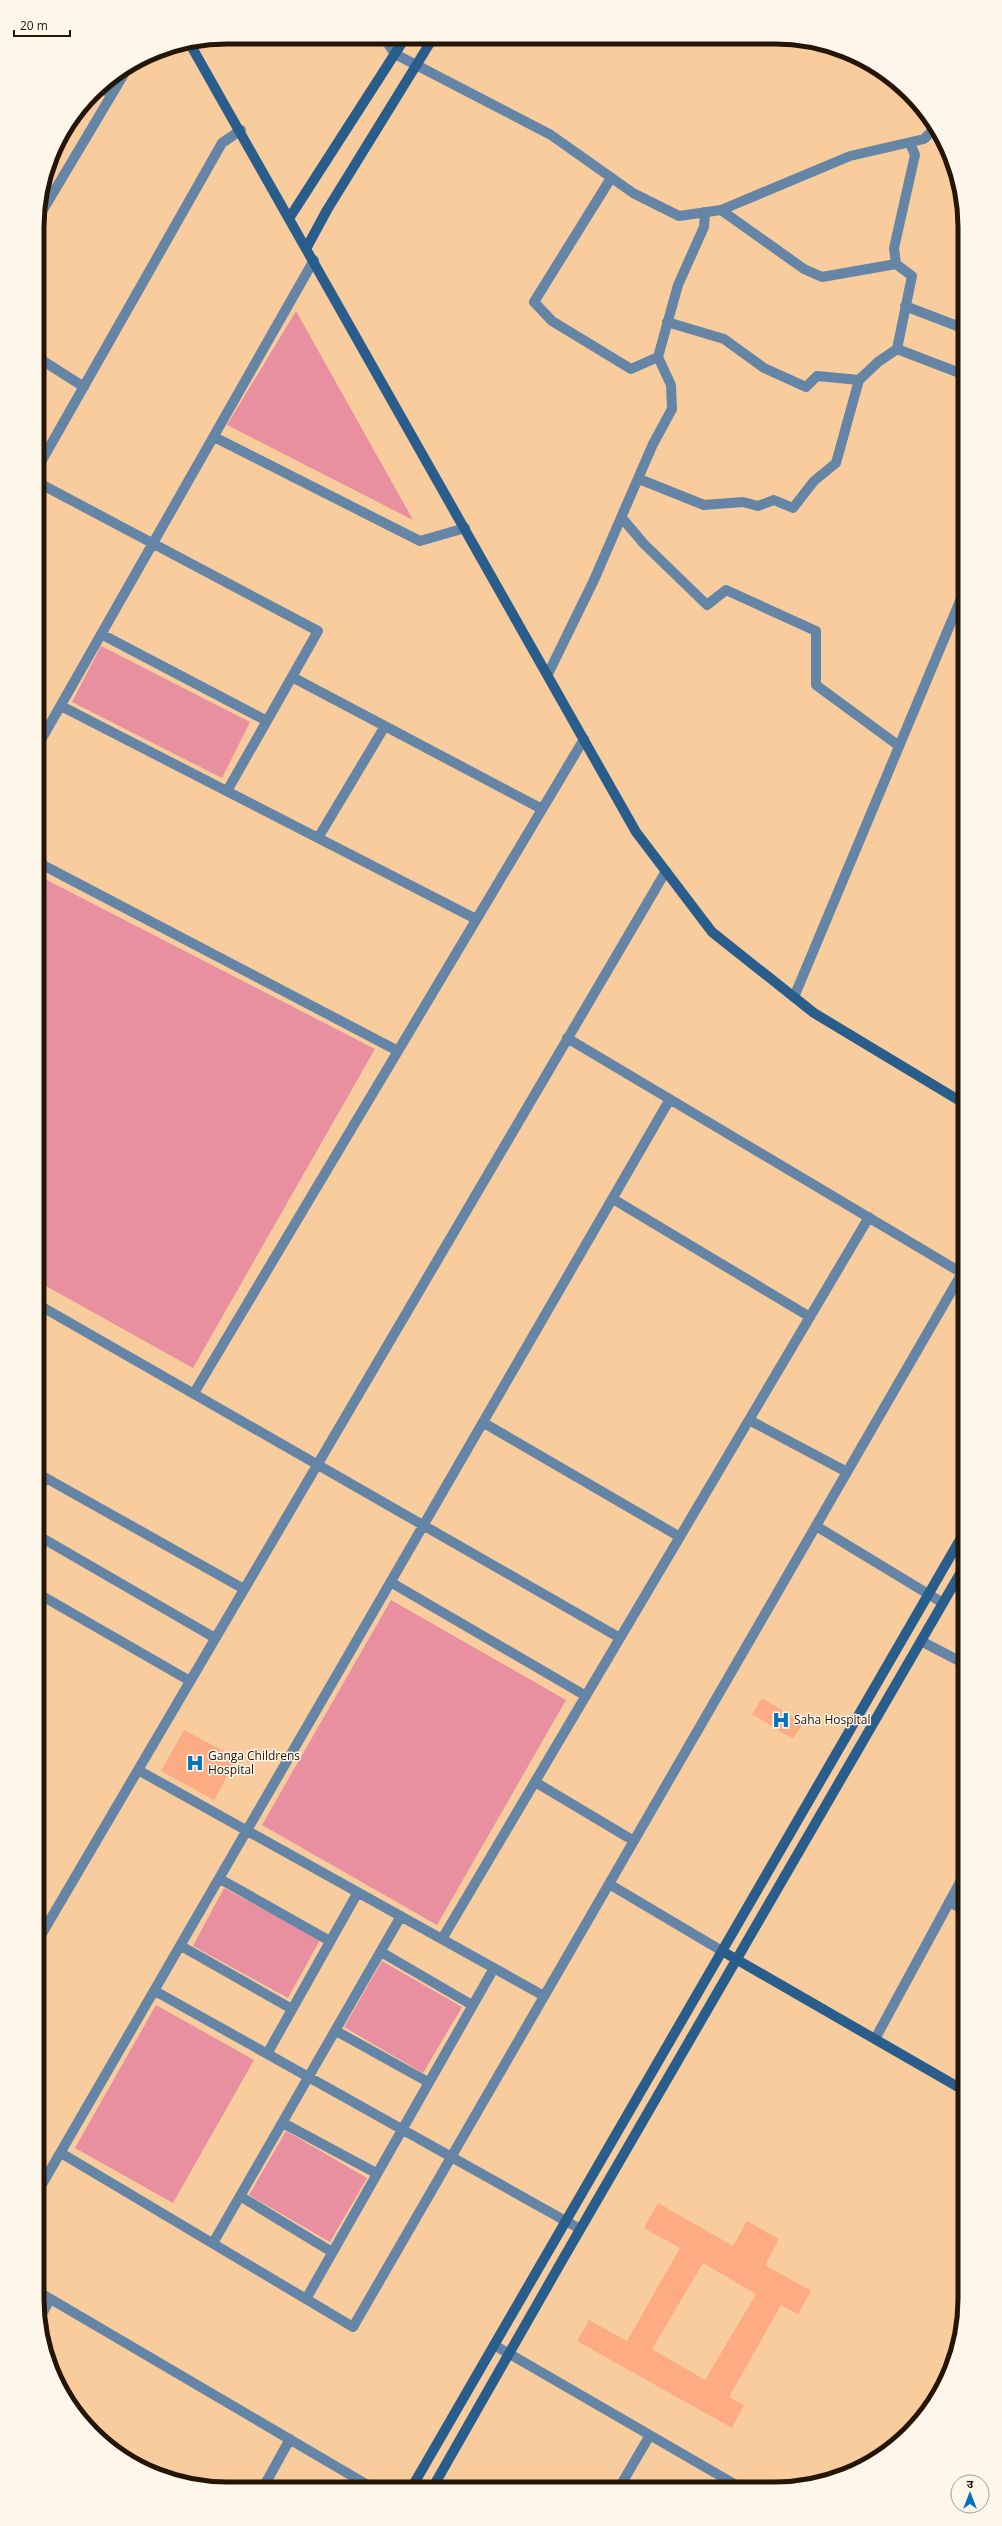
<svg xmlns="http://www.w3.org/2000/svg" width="1002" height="2526" font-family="'Open Sans','Noto Sans Devanagari',sans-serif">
<rect width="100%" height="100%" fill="#f9cc9e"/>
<path fill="#e88fa0" d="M296,311L413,520L227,425Z
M101,646L250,722L222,778L72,702Z
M43,878L375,1049L193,1368L37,1281V889Z
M391,1600L566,1700L437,1925L262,1825Z
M224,1888L320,1940L288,1998L193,1946Z
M382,1961L462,2007L423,2073L344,2027Z
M156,2005L254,2060L173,2203L75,2148Z
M286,2131L367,2178L330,2242L249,2195Z"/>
<path fill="#fcab83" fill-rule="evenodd" d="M762,1698L803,1723L793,1739L752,1714Z
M184,1730L237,1758L214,1800L161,1771Z
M658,2203L733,2246L747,2221L779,2239L765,2265L811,2291L798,2314L781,2305L729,2397L744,2405L732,2428L577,2341L589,2320L627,2341L680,2248L644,2228ZM703,2263L756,2294L705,2380L652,2349Z"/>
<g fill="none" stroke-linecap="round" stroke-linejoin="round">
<path stroke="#6485a5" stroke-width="10" d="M611,178L534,302L552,321L631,369L658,357
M721,210L804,269L822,277L896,264
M905,306L965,329
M667,322L724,339L764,368L806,387L817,376L859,380
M897,349L965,375
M639,479L704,505L743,502L758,506L774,500L793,508L814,481L836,463L859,380L878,362L897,349L912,276L896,264L894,248L915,155L910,143
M622,518L644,544L707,605L726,590L816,631V685L899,746
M548,674L594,580L653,444L672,409L671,385L658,357L678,285L704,227L705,212
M921,1641L965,1664
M949,1902L965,1910
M875,2039L965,1873"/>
<path stroke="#6485a5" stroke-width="10" d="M384,38L395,54L551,135L633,193L679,216L721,210L850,156L924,139L936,127
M99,87L112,94
M37,220L127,69
M37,357L84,387
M214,437L420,541L465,528
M37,469L222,143L241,130
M37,482L318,631L227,791
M101,634L267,721
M292,677L542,809
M61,706L476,919
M37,747L314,260
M318,838L385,726
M37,862L398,1051
M794,997L965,589
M613,1199L810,1317
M37,1304L620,1638
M194,1393L584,739
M749,1420L847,1472
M484,1423L680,1537
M37,1473L244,1589
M37,1492L45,1478
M816,1526L943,1603
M37,1535L215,1638
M392,1583L586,1696
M37,1593L190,1681
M138,1770L544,1996
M535,1782L634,1841
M220,1879L330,1941
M609,1884L722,1951
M442,1939L869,1217
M37,1942L666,871
M181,1946L292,2009
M381,1952L472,2005
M155,1991L580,2229
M336,2031L428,2082
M267,2054L358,1892
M283,2123L376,2173
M61,2153L353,2327L962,1273L567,1038
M37,2193L670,1099
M240,2196L332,2252
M213,2243L401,1916
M37,2291L371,2487
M306,2299L494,1968
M40,2318L50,2299
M494,2345L743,2489
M264,2486L290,2439
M619,2488L650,2435"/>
<path stroke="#295d8b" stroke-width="10" d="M190,44L636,832L712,932L814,1013L965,1104
M290,217L405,38
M307,247L327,210L433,38
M722,1951L965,2091
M412,2487L965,1531
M433,2487L563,2259L965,1565"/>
</g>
<defs>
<g id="hospital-bare" transform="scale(1.38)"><path d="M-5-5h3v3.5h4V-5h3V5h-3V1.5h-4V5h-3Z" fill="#0073bd" stroke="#fef5eb" stroke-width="2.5" paint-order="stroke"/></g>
</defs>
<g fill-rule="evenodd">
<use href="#hospital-bare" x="781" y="1720"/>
<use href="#hospital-bare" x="195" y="1763"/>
</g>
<g text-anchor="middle" stroke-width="3" stroke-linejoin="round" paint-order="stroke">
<g font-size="12" fill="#251504" stroke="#fef5eb" text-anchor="start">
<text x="794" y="1724">Saha Hospital</text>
<text x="208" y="1760">Ganga Childrens<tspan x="208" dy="14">Hospital</tspan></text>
</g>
</g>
<path d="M0 0H1002V2526H0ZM227 44H775A183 183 0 0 1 958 227V2299A183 183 0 0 1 775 2482H227A183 183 0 0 1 44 2299V227A183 183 0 0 1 227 44Z" fill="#fef5eb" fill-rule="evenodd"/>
<path fill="none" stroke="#251504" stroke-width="5" d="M227 44H775A183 183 0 0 1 958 227V2299A183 183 0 0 1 775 2482H227A183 183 0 0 1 44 2299V227A183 183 0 0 1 227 44Z"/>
<g transform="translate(970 2494)"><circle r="19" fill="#fef5eb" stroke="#a79b8f"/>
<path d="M0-3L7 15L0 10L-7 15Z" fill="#0073bd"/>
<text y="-6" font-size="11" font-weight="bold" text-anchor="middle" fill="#251504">उ</text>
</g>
<path d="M14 30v6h56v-6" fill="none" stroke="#251504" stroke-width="2"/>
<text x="20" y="30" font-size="12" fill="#251504" stroke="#fef5eb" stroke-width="3" paint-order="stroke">20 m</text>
</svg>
